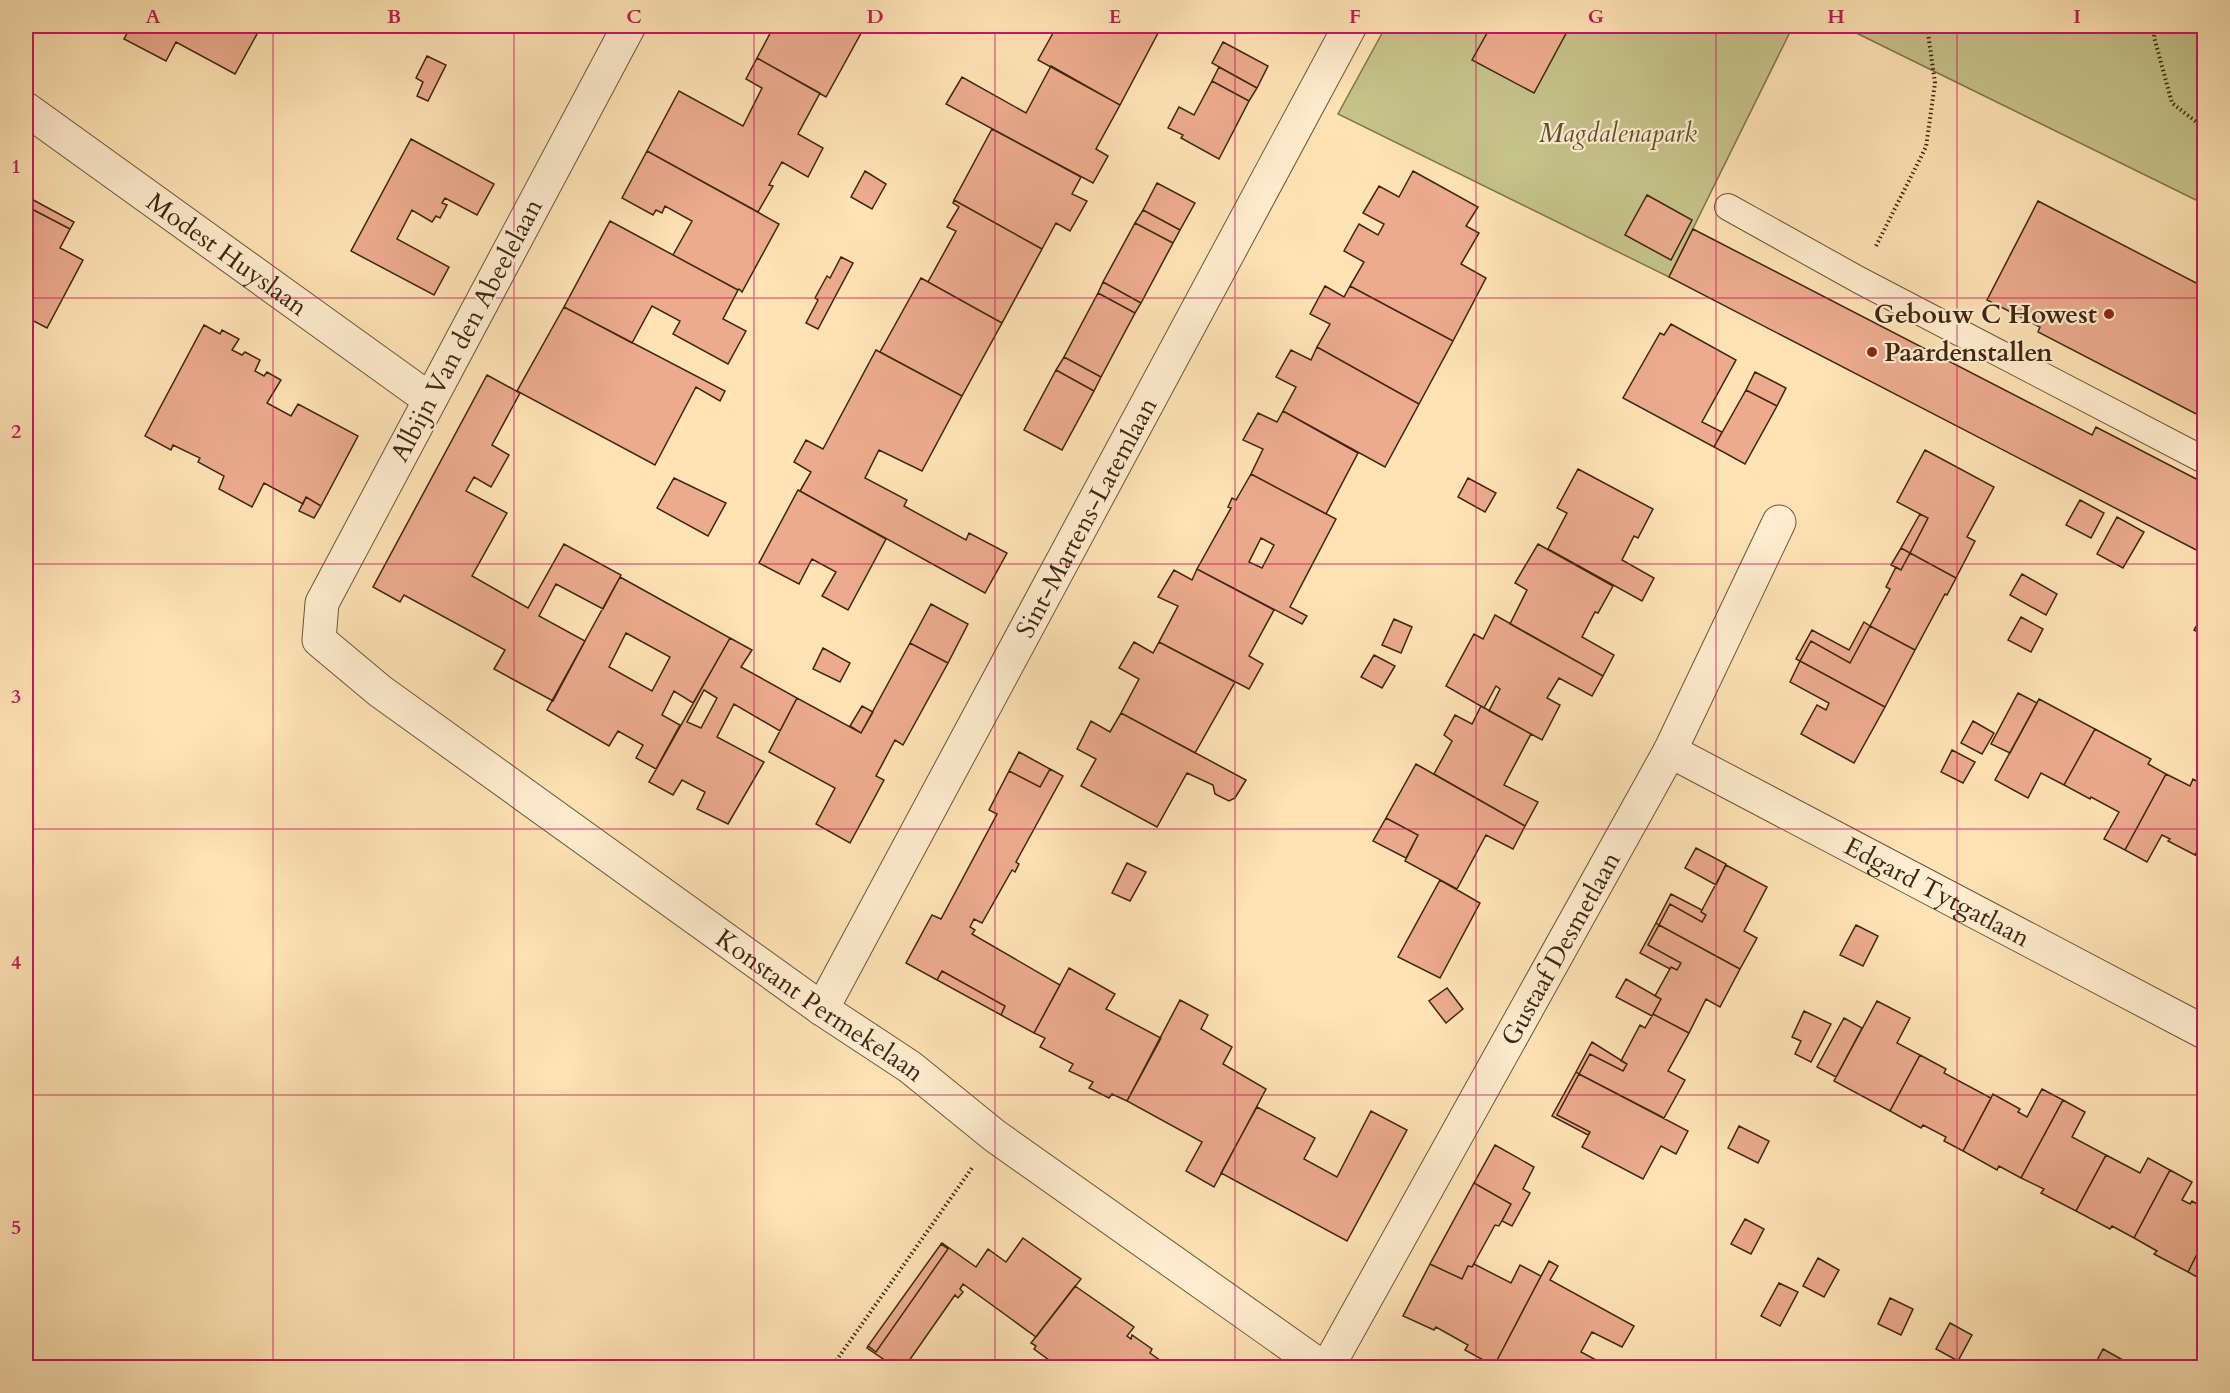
<svg xmlns="http://www.w3.org/2000/svg" width="2230" height="1393" font-family="Cardo,serif">
<rect width="100%" height="100%" fill="#ffe3b5"/>
<filter id="stains"><feTurbulence type="fractalNoise" baseFrequency=".00333" numOctaves="4"/><feColorMatrix values="0 0 0 0 .2 0 0 0 0 .09 0 0 0 0 .02 0 0 0 .5 -.17"/></filter>
<radialGradient id="worn" r=".72"><stop offset=".6" stop-color="#630" stop-opacity="0"/><stop offset="1" stop-color="#630" stop-opacity=".3"/></radialGradient>
<path fill="#c5c28a" stroke="#81744d" stroke-width="1.5" d="M1386,26H1793L1669,277L1338,114Z
M1842,26H2204V204Z"/>
<path fill="#ecab8d" stroke="#3d2610" stroke-width="1.5" fill-rule="evenodd" d="M131,26H249L248,29L257,34L235,74L176,42L166,61L124,39Z
M774,26H865L826,97L757,58Z
M1057,26H1144L1158,33L1120,105L1038,60Z
M1491,26H1570L1534,93L1472,60Z
M1223,42L1268,66L1257,88L1212,63Z
M427,56L446,65L428,101L417,96L423,82L416,78Z
M757,58L820,93L798,134L823,148L808,177L782,162L769,185L773,186L758,212L647,151L679,91L743,126L762,88L746,79Z
M1051,66L1120,105L1096,149L1108,156L1093,183L946,104L962,77L1026,113Z
M1219,67L1257,88L1249,101L1212,81Z
M1212,81L1249,101L1219,159L1181,138L1183,135L1168,128L1179,107L1194,115Z
M992,129L1081,177L1072,194L1087,201L1070,231L1056,223L1042,249L954,200Z
M411,139L494,184L477,215L445,198L442,203L447,205L440,218L436,216L432,222L412,210L397,239L449,267L434,295L351,251Z
M647,151L779,224L742,292L739,289L738,290L673,255L692,221L665,206L662,213L656,210L653,215L622,198Z
M865,171L886,184L872,209L851,197Z
M1413,171L1478,207L1466,226L1479,233L1461,264L1486,278L1453,341L1350,286L1364,262L1344,251L1359,224L1378,235L1384,224L1363,213L1379,186L1399,197Z
M1157,183L1195,203L1180,230L1143,210Z
M1647,195L1692,220L1671,260L1625,235Z
M26,196L74,222L70,229L26,206Z
M954,200L1042,249L1002,323L928,282L956,231L947,227L959,207L953,203Z
M2038,201L2204,287V418L2038,332L2040,327L1987,300Z
M26,206L70,229L60,248L83,260L47,328L26,317Z
M1143,210L1180,230L1173,243L1135,223Z
M610,221L738,290L723,319L746,331L728,364L673,334L680,321L652,306L632,343L564,307Z
M1135,223L1173,243L1141,303L1103,282Z
M1693,229L2092,435L2096,427L2204,483V554L1669,277Z
M841,257L853,263L818,329L806,323L818,300L815,298L827,276L830,278Z
M921,278L1002,323L962,396L880,352Z
M1103,282L1141,303L1135,313L1098,293Z
M1325,286L1344,297L1350,286L1453,341L1419,404L1317,347L1330,324L1310,314Z
M1098,293L1135,313L1101,377L1064,357Z
M564,307L725,391L720,401L696,387L655,465L517,391Z
M1671,324L1736,360L1702,422L1722,432L1714,447L1623,398L1660,333L1664,335Z
M204,325L220,334L222,330L239,339L232,350L242,355L245,352L260,360L255,371L264,376L267,372L281,380L267,403L291,416L298,404L358,436L321,506L306,497L303,504L264,483L252,507L219,489L224,476L198,462L200,458L173,445L171,450L145,436Z
M1317,347L1419,404L1385,467L1283,411L1296,387L1276,377L1291,350L1311,360Z
M876,350L962,396L922,471L879,450L865,478L907,500L904,506L966,540L969,533L1007,553L985,593L800,491L811,472L794,462L806,440L823,449Z
M1064,357L1101,377L1094,391L1056,370Z
M1056,370L1094,391L1062,450L1024,430Z
M1755,372L1786,388L1777,406L1746,390Z
M487,375L520,393L492,445L509,455L491,487L474,477L466,491L507,513L472,576L528,608L564,544L621,575L603,609L556,584L539,616L585,641L553,701L494,669L505,650L404,595L400,602L373,587Z
M1746,390L1777,406L1745,464L1714,447Z
M1283,411L1358,453L1326,514L1251,474L1263,449L1243,440L1258,413L1277,422Z
M1925,450L1994,487L1967,537L1975,541L1956,578L1910,553L1928,518L1897,502Z
M1578,469L1653,509L1638,538L1634,536L1622,560L1654,578L1642,601L1548,549L1567,513L1557,508Z
M1251,474L1336,519L1290,607L1307,616L1302,624L1197,569L1231,508L1228,507L1232,498L1236,500ZM1261,538L1274,545L1262,568L1249,562Z
M674,478L726,503L708,536L657,508Z
M1468,478L1496,493L1485,512L1458,497Z
M798,490L886,539L848,610L822,596L836,572L812,559L799,584L759,563Z
M306,497L321,506L314,518L299,511Z
M2080,500L2104,513L2091,538L2066,525Z
M1920,514L1928,518L1910,553L1901,548Z
M2117,517L2144,532L2123,568L2097,554Z
M1538,544L1613,586L1598,613L1595,612L1582,637L1614,655L1603,676L1510,624L1527,590L1515,583Z
M1901,548L1910,553L1901,570L1891,565Z
M1910,553L1956,578L1947,595L1945,594L1915,650L1870,626L1890,589L1886,587L1896,567L1901,570Z
M1197,569L1274,610L1249,656L1263,664L1249,689L1159,642L1178,606L1158,597L1174,570L1192,580Z
M2022,574L2057,594L2046,615L2010,595Z
M620,577L730,638L693,703L674,691L662,715L680,725L656,769L636,758L643,745L618,731L609,746L547,710ZM626,633L670,657L652,691L609,667Z
M931,604L968,624L948,663L910,643Z
M2204,613V636L2194,630Z
M1495,615L1603,676L1592,696L1559,678L1547,698L1560,705L1542,740L1489,711L1500,689L1496,686L1484,708L1446,686L1474,634L1483,639Z
M2021,617L2043,629L2031,652L2008,640Z
M1394,619L1412,627L1401,653L1382,645Z
M1864,622L1870,626L1850,663L1811,641L1800,661L1796,659L1812,630L1849,650Z
M1870,626L1915,650L1885,707L1800,661L1811,641L1850,663Z
M730,638L752,650L741,667L797,698L780,731L734,704L717,737L764,762L728,824L697,809L705,792L682,780L673,795L649,782ZM704,690L717,698L701,728L687,722Z
M1134,642L1153,653L1159,642L1235,682L1195,753L1121,713L1139,679L1119,668Z
M910,643L948,663L903,745L895,740L876,776L884,780L850,843L816,824L835,788L769,752L797,698L861,733Z
M823,648L850,663L840,682L813,669Z
M1374,655L1395,666L1382,688L1361,677Z
M1800,661L1885,707L1854,763L1801,734L1817,705L1826,710L1829,703L1790,682Z
M2018,693L2037,703L2010,753L1991,744Z
M2039,699L2095,729L2064,785L2041,773L2028,798L1995,780Z
M862,706L873,712L861,733L850,726Z
M1481,706L1531,734L1504,785L1538,802L1525,826L1434,774L1452,741L1444,735L1455,715L1472,724Z
M1121,713L1246,780L1235,798L1229,801L1215,794L1213,785L1187,773L1157,827L1081,786L1096,759L1077,749L1091,721L1110,732Z
M1973,721L1994,733L1982,754L1961,743Z
M2095,729L2151,759L2148,764L2166,774L2125,850L2104,839L2119,812L2091,797L2090,799L2064,785Z
M1952,750L1975,762L1963,783L1941,772Z
M1019,752L1050,769L1040,787L1009,771Z
M1416,764L1525,826L1513,849L1486,835L1457,889L1405,861L1418,835L1386,818Z
M1050,769L1063,776L1016,862L1019,864L1015,872L1012,870L982,923L974,919L970,927L975,930L972,934L1060,985L1034,1033L1001,1015L1005,1006L942,971L937,980L906,963L932,915L941,919L997,814L989,810L1009,771L1040,787Z
M2166,774L2190,786L2193,779L2204,785V837L2195,855L2168,841L2170,839L2162,835L2147,862L2125,850Z
M1386,818L1418,835L1406,858L1373,841Z
M2204,837V860L2195,855Z
M1696,848L1726,864L1716,885L1685,868Z
M1127,863L1146,872L1130,901L1112,893Z
M1726,865L1767,887L1744,931L1757,938L1740,969L1659,925L1670,904L1702,922L1706,915L1701,912L1702,910Z
M1440,880L1480,903L1440,978L1398,957Z
M1671,894L1702,910L1701,912L1706,915L1702,922L1670,904L1659,925L1656,923Z
M1656,923L1659,925L1648,945L1681,963L1677,970L1671,967L1670,969L1640,953Z
M1659,925L1740,969L1720,1007L1706,999L1689,1033L1653,1014L1661,999L1655,996L1671,967L1677,970L1681,963L1648,945Z
M1856,925L1878,936L1863,966L1840,955Z
M1069,968L1115,994L1106,1009L1161,1038L1127,1101L1112,1094L1109,1098L1089,1088L1093,1082L1069,1071L1073,1064L1040,1047L1045,1038L1034,1033Z
M942,971L1005,1006L1001,1015L937,980Z
M1626,979L1661,999L1652,1016L1616,997Z
M1447,988L1463,1009L1446,1023L1429,1001Z
M1180,1000L1208,1015L1201,1029L1232,1047L1223,1064L1266,1089L1214,1187L1186,1171L1202,1142L1127,1101Z
M1877,1001L1910,1018L1897,1043L1920,1055L1890,1111L1834,1081Z
M1804,1011L1831,1024L1811,1062L1795,1054L1801,1041L1792,1037Z
M1653,1014L1689,1033L1668,1071L1685,1080L1664,1118L1579,1074L1590,1054L1623,1071L1627,1064L1621,1061L1622,1059L1640,1025L1645,1028Z
M1844,1018L1862,1028L1836,1077L1817,1067Z
M1592,1042L1627,1064L1623,1071L1590,1054L1579,1074L1576,1072Z
M1920,1055L1946,1069L1944,1073L1991,1098L1963,1151L1944,1141L1946,1137L1923,1125L1921,1128L1890,1111Z
M1576,1072L1579,1074L1557,1115L1590,1132L1588,1135L1552,1116Z
M1579,1074L1688,1131L1676,1154L1661,1146L1643,1179L1582,1147L1590,1132L1557,1115Z
M2042,1089L2063,1100L2021,1178L1999,1166L1997,1170L1963,1151L1993,1094L2020,1109L2018,1112L2027,1117Z
M2063,1100L2085,1112L2072,1137L2106,1155L2076,1211L2041,1193L2044,1189L2021,1178Z
M1257,1107L1315,1138L1304,1159L1337,1177L1371,1111L1407,1130L1347,1241L1221,1173Z
M1739,1126L1769,1141L1758,1163L1728,1148Z
M1495,1145L1534,1167L1523,1189L1530,1193L1512,1226L1502,1221L1511,1204L1474,1183Z
M2106,1155L2140,1173L2148,1158L2170,1170L2134,1238L2112,1226L2110,1229L2076,1211Z
M2170,1170L2192,1182L2182,1200L2190,1204L2192,1201L2204,1208V1240L2188,1272L2154,1254L2157,1251L2134,1238Z
M1474,1183L1511,1204L1499,1226L1495,1225L1472,1267L1468,1266L1462,1279L1430,1264Z
M1745,1219L1764,1229L1751,1254L1731,1244Z
M1023,1238L1081,1279L1036,1337L963,1284L960,1289L963,1292L958,1298L955,1295L904,1368H877L883,1359L867,1348L868,1346L876,1352L948,1249L941,1244L942,1243L976,1267L988,1249L1006,1262Z
M2204,1240V1281L2188,1272Z
M941,1244L948,1249L876,1352L868,1346Z
M1818,1258L1839,1270L1824,1297L1803,1286Z
M1549,1261L1558,1266L1550,1280L1634,1326L1622,1347L1592,1332L1581,1352L1611,1368H1497L1494,1366Z
M1430,1264L1462,1279L1468,1266L1472,1267L1474,1264L1511,1283L1520,1265L1541,1276L1494,1366L1465,1350L1468,1345L1436,1327L1434,1330L1403,1316Z
M1779,1283L1798,1292L1780,1326L1761,1316Z
M1075,1286L1134,1327L1127,1336L1131,1339L1132,1335L1152,1349L1150,1353L1171,1368H1060L1034,1349L1036,1346L1031,1343Z
M1890,1298L1913,1309L1901,1335L1878,1324Z
M1950,1323L1972,1335L1958,1361L1936,1349Z
M2103,1349L2132,1365L2131,1368H2093Z
M2019,1362L2029,1368H2016Z"/>
<g fill="none" stroke-linecap="round" stroke-linejoin="round">
<g stroke="#6e5539" stroke-width="28">
<path id="lane" d="M1728,207L1859,280L2204,460"/>
</g>
<g stroke="#6e5539" stroke-width="35">
<g id="street">
<path id="s1" d="M629,26L322,603L319,640L380,691L822,1009L910,1067L995,1136L1323,1368"/>
<path id="s2" d="M26,109L429,399"/>
<path id="s3" d="M1670,751L2204,1032"/>
<path id="s4" d="M822,1009L1350,26"/>
<path id="s5" d="M1327,1368L1670,751L1779,522"/>
</g>
</g>
<path stroke="#3d2610" stroke-width="4" stroke-dasharray="1.5 3" stroke-linecap="butt" d="M2155,26L2154,37L2172,103L2204,128
M1876,246L1926,147L1935,83L1927,26
M831,1368L972,1168"/>
<use href="#lane" stroke="#ffedcf" stroke-width="26"/>
<use href="#street" stroke="#ffedcf" stroke-width="33"/>
</g>
<path fill="none" stroke="#c2185b" stroke-width="1.5" stroke-opacity="0.55" d="M273,26V1368M514,26V1368M754,26V1368M995,26V1368M1235,26V1368M1476,26V1368M1716,26V1368M1957,26V1368M26,298H2204M26,564H2204M26,829H2204M26,1095H2204"/>
<g fill="#8f2418" stroke="#ffedcf" stroke-width="2">
<circle cx="2109" cy="314" r="6"/>
<circle cx="1872" cy="352" r="6"/>
</g>
<g text-anchor="middle" stroke-width="4.5" stroke-linejoin="round" paint-order="stroke">
<g font-size="26" font-style="italic" fill="#5f4d2e" stroke="#ffedcf">
<text x="1618" y="142">Magdalenapark</text>
</g>
<g font-size="26" fill="#3d2610" stroke="#ffedcf">
<text dy="9" stroke="none"><textPath href="#s2" startOffset="248">Modest Huyslaan</textPath></text>
<text transform="translate(466 330) rotate(-62)" y="9">Albijn Van den Abeelelaan</text>
<text dy="9" stroke="none"><textPath href="#s4" startOffset="558">Sint-Martens-Latemlaan</textPath></text>
<text dy="9" stroke="none"><textPath href="#s3" startOffset="302">Edgard Tytgatlaan</textPath></text>
<text dy="9" stroke="none"><textPath href="#s5" startOffset="480">Gustaaf Desmetlaan</textPath></text>
<text dy="9" stroke="none"><textPath href="#s1" startOffset="1311">Konstant Permekelaan</textPath></text>
</g>
<g font-size="26" font-weight="bold" fill="#3d2610" stroke="#ffedcf" text-anchor="end">
<text x="2097" y="323">Gebouw C Howest</text>
<text x="1884" y="361" text-anchor="start">Paardenstallen</text>
</g>
</g>
<rect width="2230" height="1393" fill="none" stroke="#ffe3b5" stroke-width="66"/>
<rect x="33" y="33" width="2164" height="1327" fill="none" stroke="#c2185b" stroke-width="2"/>
<g font-size="20" text-anchor="middle" font-weight="bold" fill="#c2185b">
<text x="153" y="23">A</text>
<text x="394" y="23">B</text>
<text x="634" y="23">C</text>
<text x="875" y="23">D</text>
<text x="1115" y="23">E</text>
<text x="1355" y="23">F</text>
<text x="1596" y="23">G</text>
<text x="1836" y="23">H</text>
<text x="2077" y="23">I</text>
<text x="16" y="173">1</text>
<text x="16" y="438">2</text>
<text x="16" y="703">3</text>
<text x="16" y="969">4</text>
<text x="16" y="1234">5</text>
</g>
<rect width="100%" height="100%" filter="url(#stains)"/>
<rect width="100%" height="100%" fill="url(#worn)"/>
</svg>
